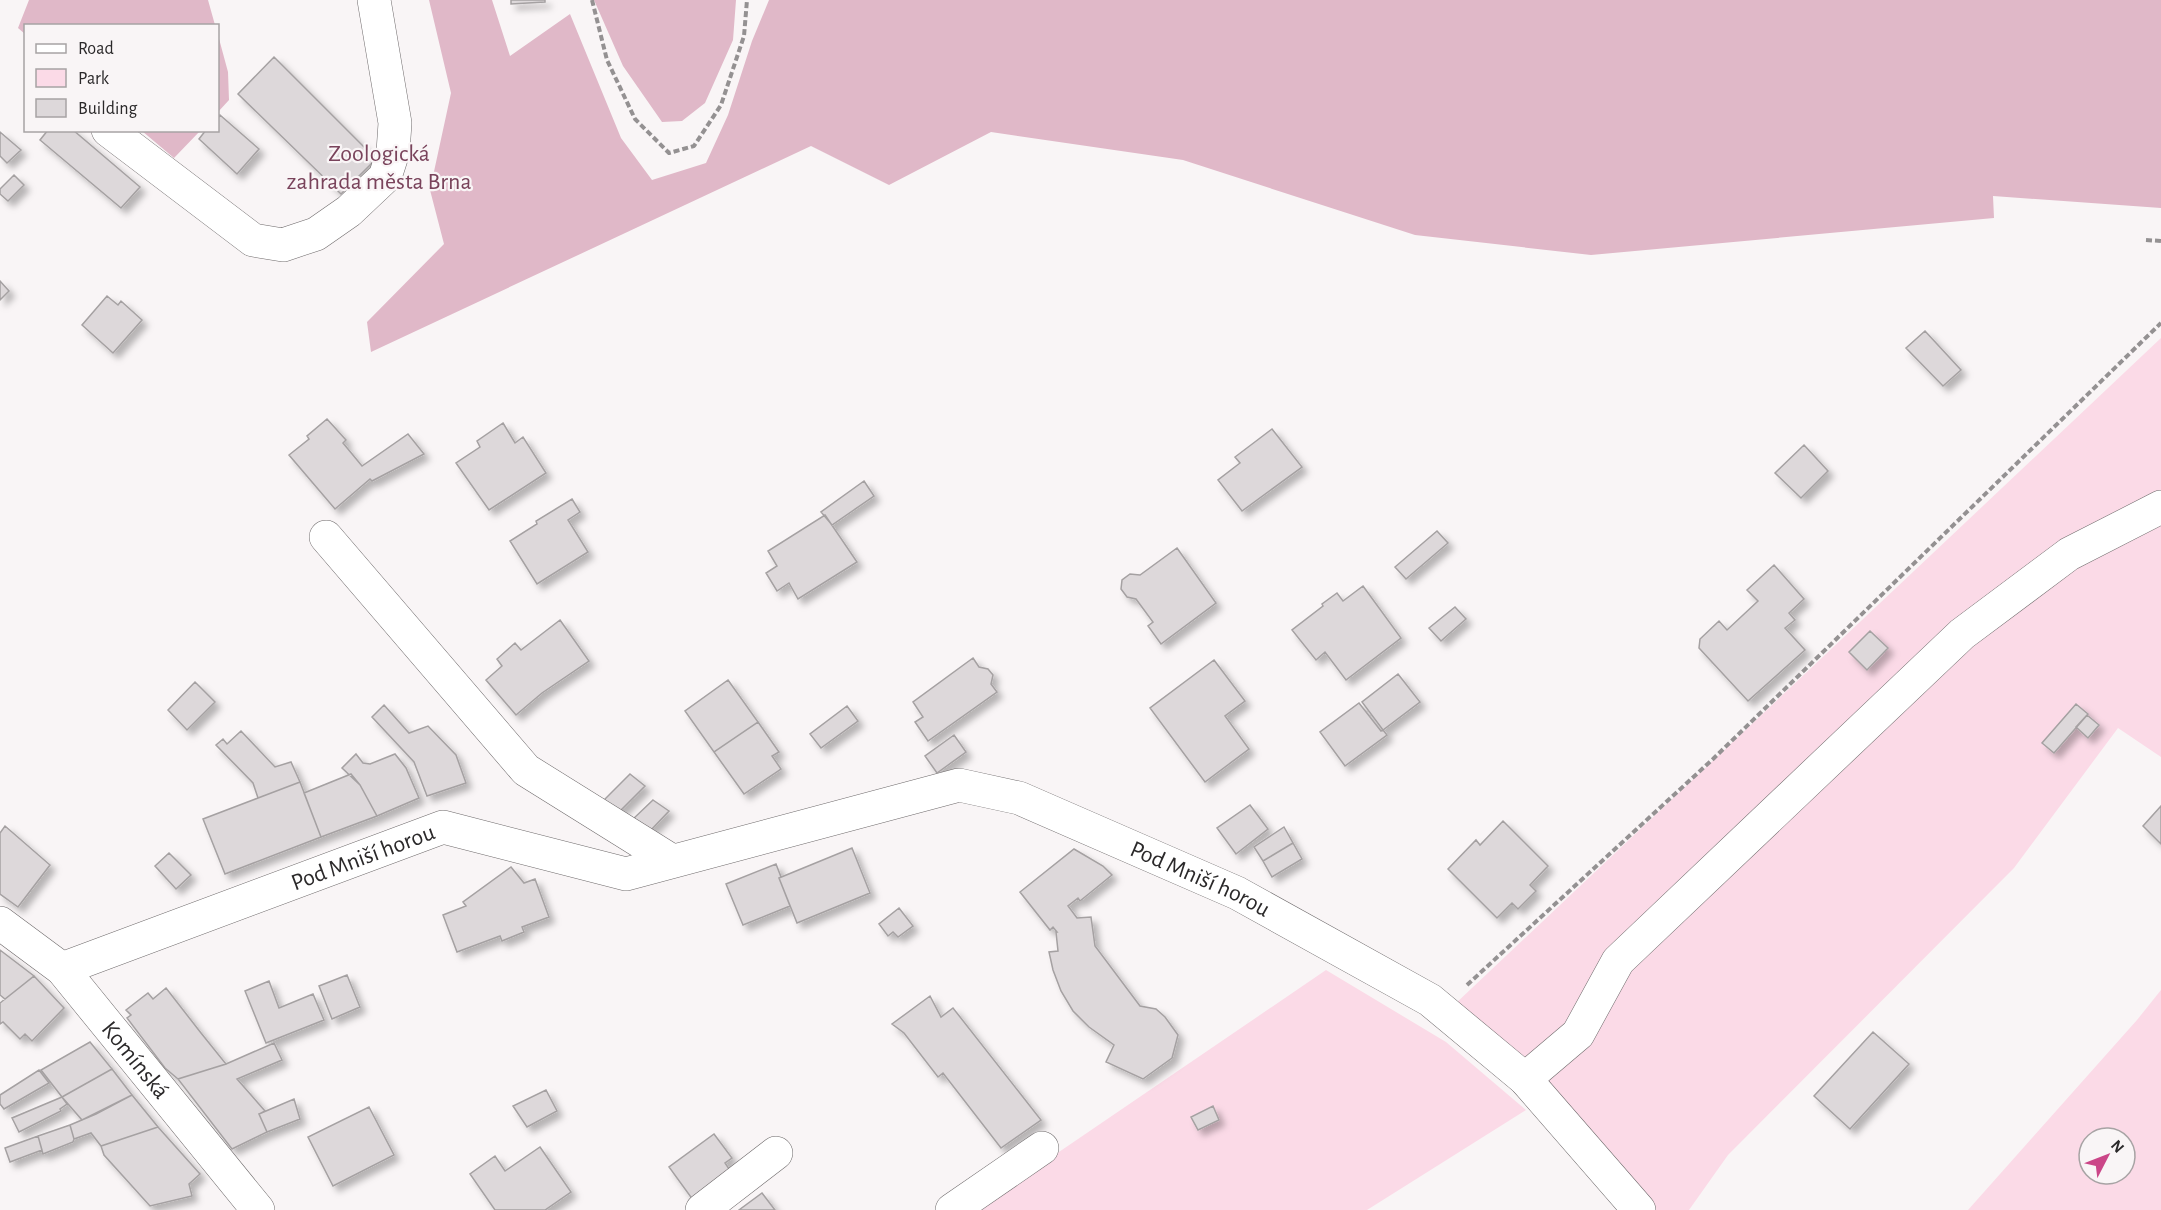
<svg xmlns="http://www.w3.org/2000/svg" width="2161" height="1210" font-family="'Alegreya Sans',sans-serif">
<defs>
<filter id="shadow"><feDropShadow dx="5.5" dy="5.5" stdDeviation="3" flood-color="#0004"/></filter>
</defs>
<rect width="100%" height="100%" fill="#f9f5f6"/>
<path fill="#fbdae7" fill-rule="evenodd" d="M2161,338V757L2118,728L2014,868L1728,1155L1689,1210H1651L1454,1005Z
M1326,970L1446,1042L1526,1110L1367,1210H974Z
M2161,990V1210H1968L2137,1020ZM2089,1138H2125V1174H2089Z"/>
<path fill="#e0b8c8" d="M29,0H208L215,25L26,26L25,34L18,28Z
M429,0H492L510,56L570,14L621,138L652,180L706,163L728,115L752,41L769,0H2161V208L1993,196L1994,218L1591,255L1415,235L1183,160L991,132L889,185L811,146L371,352L367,322L444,244L430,190L451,93Z
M594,0H736L733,40L705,103L682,121L662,122L623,66Z
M218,35L228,72L229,100L218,112Z
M142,131H200L174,158Z"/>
<path fill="#ddd8da" stroke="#a5a1a2" stroke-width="1.5" filter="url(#shadow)" d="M511,0H545V2L511,4Z
M274,57L376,159L341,194L238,94Z
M220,115L259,149L237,174L199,139L206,130H218V118Z
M48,130H73L140,187L121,208L40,140Z
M0,132L21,150L7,163L0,156Z
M14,175L24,185L8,201L0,194V189Z
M0,281L9,291L0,300Z
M107,296L118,305L121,301L142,320L113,353L82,325Z
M1925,331L1961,370L1943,386L1906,348Z
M327,419L346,440L343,443L362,466L408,434L424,454L372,481L370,479L335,509L289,455L309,439L307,436Z
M503,423L515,443L523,437L546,473L489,510L456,463L480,447L477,441Z
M1272,429L1302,467L1242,511L1218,480L1240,463L1235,457Z
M1804,445L1828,471L1801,498L1775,473Z
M864,481L874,496L832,525L821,512Z
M572,499L580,512L568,520L588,552L537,584L510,541L537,524L536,521Z
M825,515L857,562L798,599L789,583L777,591L766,573L777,566L768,551Z
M1437,531L1448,543L1406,579L1395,567Z
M1177,548L1216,603L1161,644L1148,626L1153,622L1136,599L1127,597L1121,589L1122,580L1130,574L1140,575Z
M1774,565L1804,599L1789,613L1795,620L1785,628L1805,650L1748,701L1699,648L1700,639L1719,621L1727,630L1758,601L1747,590Z
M1363,586L1401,638L1346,680L1325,652L1316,660L1292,630L1323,606L1322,604L1337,593L1343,601Z
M1455,607L1466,619L1441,641L1429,628Z
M560,620L589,661L542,693L516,715L486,680L502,666L497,659L515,643L521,650Z
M1870,631L1888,648L1867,670L1849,652Z
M973,658L979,667L988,669L993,675L991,684L997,692L928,741L915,722L923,717L913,702Z
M1214,660L1245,701L1225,716L1249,749L1205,782L1150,708Z
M1398,674L1420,702L1383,730L1362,702Z
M728,680L758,722L714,752L685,711Z
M195,682L215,702L187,730L168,710Z
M1359,703L1381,731L1383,730L1387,735L1345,766L1320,732Z
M2076,704L2088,714L2054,753L2042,743Z
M384,705L409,733L428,726L456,755L466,783L427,796L414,762L372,717Z
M847,706L858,721L821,748L810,734Z
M2087,715L2099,725L2088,738L2076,727Z
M758,722L779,752L772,756L781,769L744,794L714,752Z
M241,731L275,767L291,762L300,782L258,798L253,783L216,745L223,739L227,744Z
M954,735L966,752L937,773L925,756Z
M356,754L363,763L370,764L395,754L406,768L419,798L377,816L360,785L342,768Z
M351,774L360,785L377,816L321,837L304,793Z
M630,774L645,786L620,811L603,801Z
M300,782L321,837L225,874L203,819Z
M653,800L669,811L651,830L633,819Z
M1250,805L1268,829L1236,854L1217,828Z
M2161,806V844L2143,826Z
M1503,821L1548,866L1530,885L1536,891L1518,909L1512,903L1497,918L1448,869L1476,840L1480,845Z
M5,826L50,865L18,907L0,894V833Z
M1284,827L1293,843L1263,861L1254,847Z
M1293,843L1302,859L1272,877L1263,861Z
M852,848L870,893L797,923L779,878Z
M1074,849L1103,866L1112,875L1080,901L1078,898L1068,906L1077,918L1091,917L1095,946L1140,1006L1156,1009L1165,1017L1178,1035L1172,1058L1143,1079L1106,1062L1114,1045L1089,1027L1073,1011L1061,991L1053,970L1049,952L1058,951L1056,932H1057L1053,927L1050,930L1020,892Z
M169,853L191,875L176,889L155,866Z
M776,864L781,877L779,878L790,906L743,925L726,884Z
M511,867L524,883L535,879L549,917L522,927L524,932L502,941L500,936L457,952L443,915L466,906L463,902Z
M899,908L913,926L898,937L893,932L888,936L879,924Z
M0,950L34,976L5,999L0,995Z
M347,975L360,1007L332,1019L319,986Z
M34,976L64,1008L32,1041L25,1034L20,1039L3,1022L0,1024V1003Z
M269,981L279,1008L313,994L324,1020L266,1043L245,991Z
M166,988L201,1033L226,1064L178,1079L165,1068L127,1018L131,1015L126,1010L148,993L153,999Z
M930,996L941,1017L953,1008L1041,1120L1001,1148L943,1073L938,1077L904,1033L892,1024Z
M1873,1032L1909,1064L1850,1129L1814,1096Z
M90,1042L112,1069L62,1097L41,1070Z
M274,1043L282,1060L237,1079L265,1111L259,1114L267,1132L232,1149L178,1079L226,1064Z
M112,1069L132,1095L82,1120L62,1097Z
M39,1070L49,1083L4,1109L0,1104V1095Z
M546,1090L557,1111L527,1127L513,1106Z
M132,1095L158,1127L101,1146L91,1133L74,1139L70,1125L96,1114Z
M62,1097L67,1104L60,1109L61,1111L19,1132L12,1118Z
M294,1099L300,1119L267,1132L259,1114Z
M1213,1106L1219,1120L1198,1130L1191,1117Z
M369,1107L394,1155L333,1186L308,1137Z
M70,1125L74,1139L73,1142L43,1154L38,1136Z
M158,1127L200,1174L189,1184L192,1196L150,1206L104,1155L101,1146Z
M714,1134L732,1158L725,1163L731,1172L693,1200L669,1167Z
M38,1136L42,1150L10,1162L5,1148Z
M540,1147L571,1192L545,1210H495L470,1174L495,1156L505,1171Z
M762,1193L775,1210H739Z"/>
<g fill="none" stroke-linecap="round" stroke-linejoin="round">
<g stroke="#6e6a6b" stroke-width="34">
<g id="minor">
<path d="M108,130L253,240L283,245L316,234L349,211L385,177L393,152L395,123L374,0"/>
<path d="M326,537L526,770L672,861"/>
<path id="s1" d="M0,923L62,969L258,1210"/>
<path id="s2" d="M62,969L443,827L626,874L959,785L1019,798L1237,893L1430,1000L1525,1079L1639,1210"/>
<path d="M1525,1079L1578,1034L1618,961L1962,634L2069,554L2161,507"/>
<path d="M702,1210L776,1153"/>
<path d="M952,1210L1042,1148"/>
</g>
</g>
<path stroke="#949192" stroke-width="4" stroke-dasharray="6 3" stroke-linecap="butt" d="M592,0L607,60L635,119L669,153L694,146L721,105L744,36L747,0
M2146,240L2161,241
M1467,985L1713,759L2161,323"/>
<use href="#minor" stroke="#fff" stroke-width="33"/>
</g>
<g text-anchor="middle" stroke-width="4.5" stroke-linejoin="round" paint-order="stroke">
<g font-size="24" fill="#79435b" stroke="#f9f5f6">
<text x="379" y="161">Zoologická<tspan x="379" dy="28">zahrada města Brna</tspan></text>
</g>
<g font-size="24" fill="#2b292a" stroke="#f9f5f6">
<text dy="8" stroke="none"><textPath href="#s2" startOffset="321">Pod Mniší horou</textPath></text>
<text dy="8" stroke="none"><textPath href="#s2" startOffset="1200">Pod Mniší horou</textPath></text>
<text dy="8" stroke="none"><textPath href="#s1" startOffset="194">Komínská</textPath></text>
</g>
</g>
<rect x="24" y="24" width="195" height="108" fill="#f9f5f6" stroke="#a7a3a4" stroke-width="1.5"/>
<rect x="36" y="44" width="30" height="9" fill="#ffffff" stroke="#a7a3a4" stroke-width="1.5"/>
<text x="78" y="54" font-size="18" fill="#2b292a">Road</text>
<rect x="36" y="69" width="30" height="18" fill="#fbdae7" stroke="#a7a3a4" stroke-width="1.5"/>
<text x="78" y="84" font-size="18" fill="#2b292a">Park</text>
<rect x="36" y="99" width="30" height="18" fill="#ddd8da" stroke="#a7a3a4" stroke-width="1.5"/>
<text x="78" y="114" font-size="18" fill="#2b292a">Building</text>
<g transform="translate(2107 1156) rotate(48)"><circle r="28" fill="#f9f5f6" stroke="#a7a3a4" stroke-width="1.5"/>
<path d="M0-4.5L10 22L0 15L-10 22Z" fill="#cb4688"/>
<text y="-9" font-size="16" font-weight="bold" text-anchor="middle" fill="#2b292a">N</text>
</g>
</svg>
